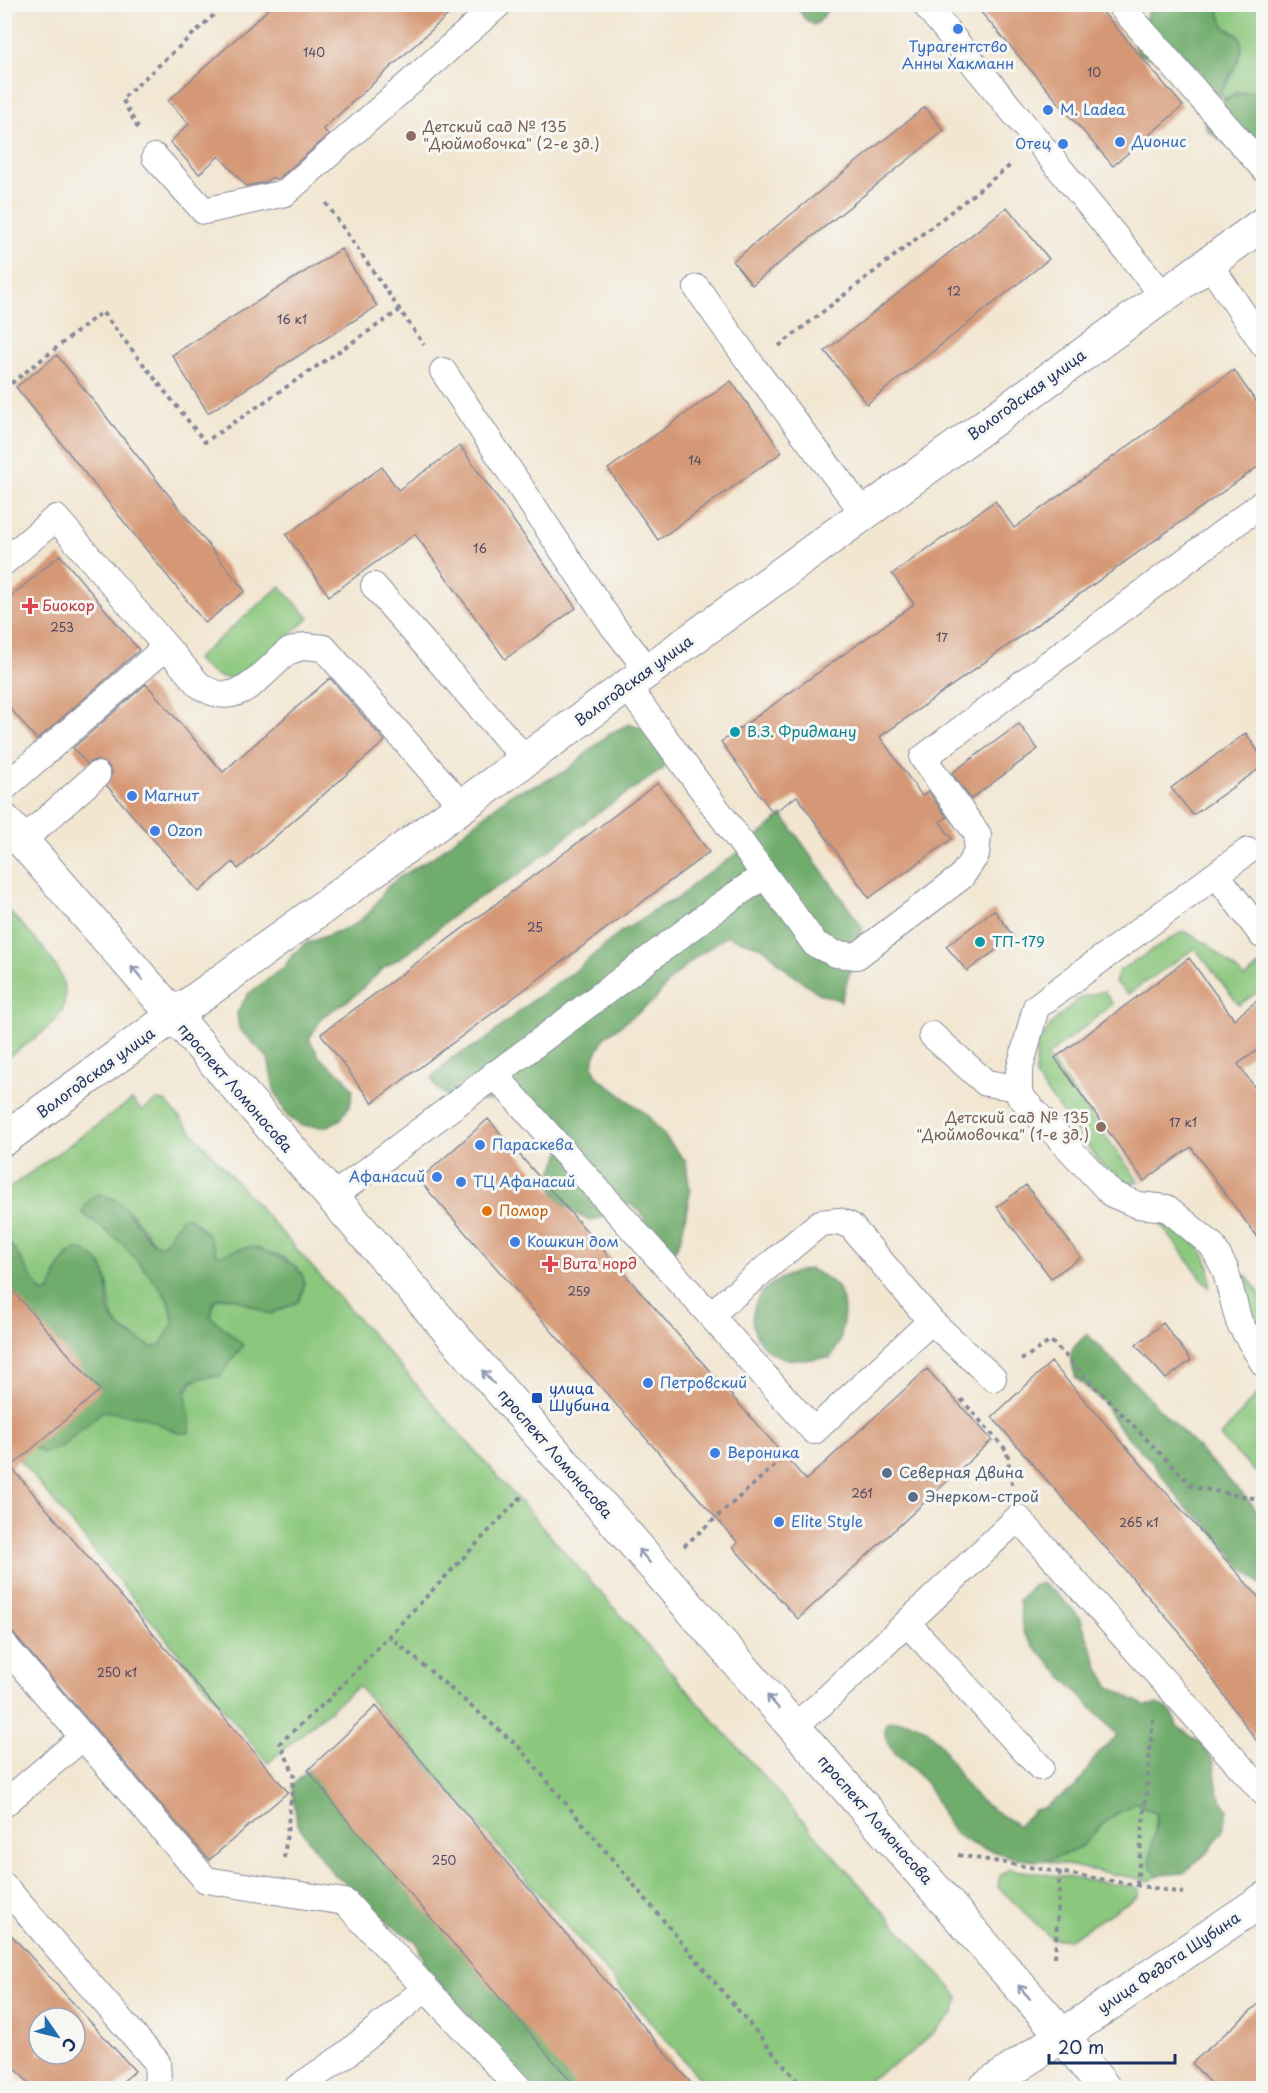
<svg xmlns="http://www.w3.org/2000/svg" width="1268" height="2093" font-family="'Playpen Sans',sans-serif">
<rect width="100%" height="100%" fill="#f6f6f2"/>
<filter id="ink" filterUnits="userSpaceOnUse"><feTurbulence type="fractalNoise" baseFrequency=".0167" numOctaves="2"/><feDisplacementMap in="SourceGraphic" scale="12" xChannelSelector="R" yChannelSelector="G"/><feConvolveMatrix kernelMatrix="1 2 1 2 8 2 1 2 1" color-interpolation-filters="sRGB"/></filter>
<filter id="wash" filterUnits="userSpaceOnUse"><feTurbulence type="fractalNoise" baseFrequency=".008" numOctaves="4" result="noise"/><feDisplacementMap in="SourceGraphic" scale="24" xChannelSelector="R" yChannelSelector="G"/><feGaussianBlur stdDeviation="1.35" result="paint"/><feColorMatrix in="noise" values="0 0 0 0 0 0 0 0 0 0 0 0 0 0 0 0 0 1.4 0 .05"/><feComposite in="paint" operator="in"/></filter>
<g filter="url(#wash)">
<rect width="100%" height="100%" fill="#f2e6d1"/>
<path fill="#8bc77d" stroke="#537b6e" stroke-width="1.5" d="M1216,5H1263V92H1238L1224,99L1219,94L1230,79L1242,50L1238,35L1225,27Z
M280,586L309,618C296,630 283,641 270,652C243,676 225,692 196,659Z
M4,906C27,932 88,982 56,1019C43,1035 22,1047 5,1059Z
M1183,931L1208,944L1245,978L1263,962V988L1239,1005L1195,948L1128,994L1115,982L1119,971Z
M1104,991L1113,1004L1047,1056L1139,1182H1122L1101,1164L1036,1078V1046L1054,1021L1080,998Z
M132,1100L142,1111L157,1100L165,1101L959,1997L953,2014L909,2055L856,2088H708L358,1686L268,1763L5,1442L62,1446L103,1411L144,1417L162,1424L189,1416C181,1386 190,1376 221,1376L230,1333L211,1317L214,1300C234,1291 251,1308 271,1314L298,1302L303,1293L285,1258L249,1247L234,1254L217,1255L208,1235L196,1222L168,1238L163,1245L155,1244L133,1215L113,1198L82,1213L122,1243L161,1289L170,1305L174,1323L160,1345L153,1348C114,1327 112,1328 108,1284L69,1253L59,1267L50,1291L43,1293L27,1274L10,1244L5,1240V1191Z
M1159,1222C1190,1238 1215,1248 1209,1288Z
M1246,1275L1263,1298V1332L1239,1296Z
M1257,1394L1263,1398L1264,1470L1255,1472L1220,1437Z
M1136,1802L1157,1813L1151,1868L1159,1875L1149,1881L1046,1861L1080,1847L1107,1820Z
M1009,1869L1134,1887L1139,1890L1138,1896L1070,1939H1052L998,1887L1000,1876Z"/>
<path fill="#70ac6c" stroke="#466e65" stroke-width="1.5" d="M800,5V4L831,5L819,22L814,25L805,19L799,10Z
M1151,5H1216C1219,11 1221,21 1225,27C1228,31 1234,32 1237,35C1252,47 1226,82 1219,94L1208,90L1200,71L1190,62L1143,56L1136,52L1135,44Z
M1252,91L1263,92V172L1207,130L1205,122C1218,102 1229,94 1252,91Z
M629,724L642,727L664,747L666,762L663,769L592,817L518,875L465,906L411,951L385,967L352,998L323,1016L309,1039L320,1058L345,1078L353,1090L350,1105L341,1119L326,1127L302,1126L287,1116L274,1089L268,1058L239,1029L237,1013L248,994L284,967L293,954L305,944L354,925L371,911L387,887L398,878L433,857L512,793L540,784L567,770L609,734Z
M782,815L863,928L841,1001L819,993L789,972L764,948L727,936L696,957L669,981L655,1000L605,1037L594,1057L593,1067L598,1077L647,1115L686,1162L690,1193L681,1239L669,1260L643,1229L645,1219L639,1210L629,1204C617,1207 608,1216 596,1219C586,1222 579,1215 571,1210C517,1172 597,1143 552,1112C544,1106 538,1101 528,1100C500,1097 441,1112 432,1078L451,1058L483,1042L530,1002L576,970L620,932L646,917L653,910L677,899L698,880L746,847Z
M98,1194C132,1201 132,1225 155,1244L163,1245L182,1217H189L208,1235L217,1255C229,1254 238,1249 249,1247C257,1246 265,1252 272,1254C295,1263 314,1274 298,1302L270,1314C251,1308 234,1290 214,1300L211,1317L243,1345L220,1376C161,1376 198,1408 189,1433H179L144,1417L103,1411L62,1446L44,1453L18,1438L5,1423L4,1240C21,1251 28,1277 43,1293L50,1291L59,1267L75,1249C82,1249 86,1252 92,1256C118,1274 100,1301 114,1321C124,1333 140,1340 153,1348L160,1345L174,1323L170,1305L161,1289L122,1243L82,1212L91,1198Z
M809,1269C838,1282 847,1292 843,1323C841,1340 840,1344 830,1358C816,1357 801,1362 788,1359C758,1353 744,1324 758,1298C765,1284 794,1271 809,1269Z
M1087,1334L1253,1505L1263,1527V1587L1242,1567L1205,1522L1185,1507L1152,1462L1120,1429L1103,1402L1076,1378L1070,1357L1073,1348Z
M1041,1583L1058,1595L1080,1618L1099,1669L1110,1687L1145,1706L1156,1704L1167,1708L1174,1716L1177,1726L1203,1745L1214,1762L1218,1793L1228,1810L1223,1830L1210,1850L1184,1873L1159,1875L1151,1868C1147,1848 1158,1833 1157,1814L1136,1802C1126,1809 1115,1813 1106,1821C1097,1829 1089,1841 1079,1847C1051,1864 1032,1864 1002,1854C985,1848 970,1846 956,1834C940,1818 936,1793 920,1776C905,1759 879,1749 886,1723C937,1708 948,1769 975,1796C987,1808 1005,1816 1018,1826L1034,1810L1043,1808L1076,1787L1098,1753L1118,1736L1030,1642L1023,1632L1019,1600L1032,1586Z
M308,1770L580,2088H525L454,1998L428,1971L416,1941L386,1922L363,1895L334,1875L319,1855L297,1823L292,1786Z"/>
<g id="blocks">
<path fill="#d59876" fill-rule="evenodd" d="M274,4H460L323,129L329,135L278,179L271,178L266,182L246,186L219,156L199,174L170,142L189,124L168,101Z
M974,4H1096L1183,106L1113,166Z
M925,107L944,131L752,285L733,261Z
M1007,207L1049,259L867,404L825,351Z
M341,249L377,306L208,413L172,355Z
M57,355L245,591L205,623L16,387Z
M1234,370L1263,412V463L880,737L922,796L928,791L947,817L940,822L952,839L869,898L797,796L773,813L721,742L914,604L892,574L995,501L1014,528Z
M731,381L782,452L658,540L608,469Z
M460,446L576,608L505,659L415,534L329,596L286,535L382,467L398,490Z
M60,555L139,650L37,740L4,701V602Z
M330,678L385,741L238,869L233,862L199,892L107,786L112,773L108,765L95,760L87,764L73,748L146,684L223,772Z
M1019,724L1038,749L971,799L952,773Z
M1246,733L1263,759V766L1193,815L1171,788Z
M658,783L709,852L372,1103L321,1034Z
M994,910L1014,937L967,971L946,946Z
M1189,958L1234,1019L1263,996V1046L1238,1064L1263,1099V1245L1191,1147L1144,1181L1055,1058Z
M488,1119L806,1480L927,1369L992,1440L798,1619L733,1547L738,1543L419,1180Z
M1026,1185L1081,1257L1051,1278L997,1207Z
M4,1281L100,1390L11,1467L288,1792L209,1860L4,1623Z
M1163,1323L1191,1360L1166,1379L1136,1345Z
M1051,1362L1263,1602V1750L1180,1633L992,1417Z
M376,1706L695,2088H577L346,1819L308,1770Z
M4,1927L135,2071L115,2088H33L4,2056ZM39,2018H75V2054H39Z
M1263,2000V2088H1214L1192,2063Z"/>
</g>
</g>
<g filter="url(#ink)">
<use href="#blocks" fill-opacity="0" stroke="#868a98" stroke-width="1.5"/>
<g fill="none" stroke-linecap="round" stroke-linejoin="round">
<g stroke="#868a98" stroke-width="28">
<path id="service" d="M925,4L1164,296
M1119,4L1264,169
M155,157L204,211L285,193L499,4
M1208,262L1264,345
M697,288L753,367L863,512
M443,371L613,626L648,670
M4,562L56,518L198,684C235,713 260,676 287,652L305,646L324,648L462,806
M374,586L525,759
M627,686L815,944L836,954L857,956L961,877L976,855L978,835L923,758L1264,502
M4,788L166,647
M22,841L97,775
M1248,851L1036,1007L1019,1072V1095L1112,1194L1138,1205L1167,1208L1212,1245L1225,1269L1239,1322L1264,1364
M1217,875L1262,935L1264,933
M932,1035L986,1083L1018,1088
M494,1074L814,1431L931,1321L851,1226L839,1221L820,1223L710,1315
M331,1198L714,910L763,876
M931,1321L993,1378
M907,1623L1040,1767
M4,1645L206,1880L345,1902L519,2088
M794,1726L821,1704L1018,1518L1264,1793
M4,1804L83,1737
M4,1886L157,2062L158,2081L154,2088
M297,2088L344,2056L426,1988"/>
</g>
<g stroke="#868a98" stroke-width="35">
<path id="minor" d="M4,1139L1264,223
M985,2088L1264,1899"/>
</g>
<g stroke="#868a98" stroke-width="35">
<path id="primary" d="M4,820L1063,2036L1104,2088"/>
</g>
<path stroke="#868a98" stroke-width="4" stroke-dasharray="4.5 4.5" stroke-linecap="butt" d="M138,128L122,99L226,4
M326,203L424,345
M779,346L1012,164
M4,389L102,312L205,442L400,310
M1021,1360L1051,1341L1193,1487L1264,1500
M961,1399L1007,1451L1012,1485
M684,1546L789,1453
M388,1635L519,1747L803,2088
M958,1855L1183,1893
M284,1858L294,1774L280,1743L329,1699L524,1494
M1137,1885L1153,1719
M1055,1957L1060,1872"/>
<use href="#service" stroke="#fff" stroke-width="26"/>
<use href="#minor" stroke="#fff" stroke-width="33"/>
<use href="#primary" stroke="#fff" stroke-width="33"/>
</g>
<defs><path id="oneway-shaft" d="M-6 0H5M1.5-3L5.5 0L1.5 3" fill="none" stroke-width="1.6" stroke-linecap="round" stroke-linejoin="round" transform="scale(1.5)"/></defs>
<g stroke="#8d97ae">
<use href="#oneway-shaft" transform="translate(137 973) rotate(-130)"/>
<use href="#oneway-shaft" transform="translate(488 1377) rotate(-131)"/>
<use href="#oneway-shaft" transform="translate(644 1556) rotate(-131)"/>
<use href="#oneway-shaft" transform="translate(773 1702) rotate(-131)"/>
<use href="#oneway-shaft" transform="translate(1024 1992) rotate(-131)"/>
</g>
</g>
<g fill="#3f7fe0" stroke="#f6f6f2" stroke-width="2">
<circle cx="958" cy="29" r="6"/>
<circle cx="1048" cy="110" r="6"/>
<circle cx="1120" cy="142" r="6"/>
<circle cx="1063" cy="144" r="6"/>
<circle cx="132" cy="796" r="6"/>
<circle cx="155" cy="831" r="6"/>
<circle cx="480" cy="1145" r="6"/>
<circle cx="437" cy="1177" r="6"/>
<circle cx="461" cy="1182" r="6"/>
<circle cx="515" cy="1242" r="6"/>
<circle cx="648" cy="1383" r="6"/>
<circle cx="715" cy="1453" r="6"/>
<circle cx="779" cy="1522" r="6"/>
</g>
<g fill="#8d6e63" stroke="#f6f6f2" stroke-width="2">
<circle cx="411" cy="136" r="6"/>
<circle cx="1101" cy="1127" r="6"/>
</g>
<g fill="#e0444e" stroke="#f6f6f2" stroke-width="2">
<path d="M27 597h6v6h6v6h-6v6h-6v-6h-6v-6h6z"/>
<path d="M547 1255h6v6h6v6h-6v6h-6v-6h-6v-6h6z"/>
</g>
<g fill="#0f9aa8" stroke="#f6f6f2" stroke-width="2">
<circle cx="735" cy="732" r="6"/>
<circle cx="980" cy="942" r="6"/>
</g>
<circle fill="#e8710a" stroke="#f6f6f2" stroke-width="2" cx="487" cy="1211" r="6"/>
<rect fill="#1a4fb4" stroke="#f6f6f2" stroke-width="2" x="531" y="1392" width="12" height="12" rx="3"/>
<g fill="#5c6f8a" stroke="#f6f6f2" stroke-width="2">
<circle cx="887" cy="1473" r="6"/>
<circle cx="913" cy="1497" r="6"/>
</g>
<g text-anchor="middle" stroke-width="6" stroke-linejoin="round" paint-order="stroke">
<g font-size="12" fill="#4a4964">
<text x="314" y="57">140</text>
<text x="1094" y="77">10</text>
<text x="954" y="296">12</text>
<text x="292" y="324">16 к1</text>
<text x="695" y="465">14</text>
<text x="480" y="553">16</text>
<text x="62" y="632">253</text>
<text x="942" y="642">17</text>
<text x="535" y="932">25</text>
<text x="1183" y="1127">17 к1</text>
<text x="579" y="1296">259</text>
<text x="862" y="1498">261</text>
<text x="1139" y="1527">265 к1</text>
<text x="117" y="1677">250 к1</text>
<text x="444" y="1865">250</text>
</g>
<g font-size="15" fill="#366cbe" stroke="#f6f6f2" text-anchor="start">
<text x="958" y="52" text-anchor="middle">Турагентство<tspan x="958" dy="17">Анны Хакманн</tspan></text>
<text x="1060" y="115">M. Ladea</text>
<text x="1132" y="147">Дионис</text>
<text x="1051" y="149" text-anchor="end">Отец</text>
<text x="144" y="801">Магнит</text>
<text x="167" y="836">Ozon</text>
<text x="492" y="1150">Параскева</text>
<text x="425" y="1182" text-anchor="end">Афанасий</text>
<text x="473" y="1187">ТЦ Афанасий</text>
<text x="527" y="1247">Кошкин дом</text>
<text x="660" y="1388">Петровский</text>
<text x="727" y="1458">Вероника</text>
<text x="791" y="1527">Elite Style</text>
</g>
<g font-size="15" fill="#785e54" stroke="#f6f6f2" text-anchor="start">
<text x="423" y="132">Детский сад № 135<tspan x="423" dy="17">"Дюймовочка" (2-е зд.)</tspan></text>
<text x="1089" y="1123" text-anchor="end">Детский сад № 135<tspan x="1089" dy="17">"Дюймовочка" (1-е зд.)</tspan></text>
</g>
<g font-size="15" fill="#1b2f5e" stroke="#f6f6f2">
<text transform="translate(1027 395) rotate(-36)" y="5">Вологодская улица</text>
<text transform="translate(634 681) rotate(-36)" y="5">Вологодская улица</text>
<text transform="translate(96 1073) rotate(-36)" y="5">Вологодская улица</text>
<text transform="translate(235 1088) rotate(49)" y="5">проспект Ломоносова</text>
<text transform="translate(555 1454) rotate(49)" y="5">проспект Ломоносова</text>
<text transform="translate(875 1820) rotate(49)" y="5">проспект Ломоносова</text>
<text transform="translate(1169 1963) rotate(-34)" y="5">улица Федота Шубина</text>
</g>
<g font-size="15" fill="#be3a42" stroke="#f6f6f2" text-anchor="start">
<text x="42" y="611">Биокор</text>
<text x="562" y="1269">Вита норд</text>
</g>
<g font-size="15" fill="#0d838f" stroke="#f6f6f2" text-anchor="start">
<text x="747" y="737">В.З. Фридману</text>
<text x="992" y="947">ТП-179</text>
</g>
<g font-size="15" fill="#c56008" stroke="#f6f6f2" text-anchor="start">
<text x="499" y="1216">Помор</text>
</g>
<g font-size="15" fill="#164399" stroke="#f6f6f2" text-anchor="start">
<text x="549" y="1394">улица<tspan x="549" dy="17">Шубина</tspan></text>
</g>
<g font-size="15" fill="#4e5e75" stroke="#f6f6f2" text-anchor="start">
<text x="899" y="1478">Северная Двина</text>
<text x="925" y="1502">Энерком-строй</text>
</g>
</g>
<rect width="1268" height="2093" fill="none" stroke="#f6f6f2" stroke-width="24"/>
<g transform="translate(57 2036) rotate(125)"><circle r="28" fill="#f6f6f2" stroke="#9ea6b7" stroke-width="1.5"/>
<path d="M0-4.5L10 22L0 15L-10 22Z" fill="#1f6fb2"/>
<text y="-9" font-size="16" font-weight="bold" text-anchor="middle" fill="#1b2f5e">С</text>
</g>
<path d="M1049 2054v9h126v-9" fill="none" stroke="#1b2f5e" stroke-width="3"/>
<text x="1058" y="2054" font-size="18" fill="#1b2f5e" stroke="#f6f6f2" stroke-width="4.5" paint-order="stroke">20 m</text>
</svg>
